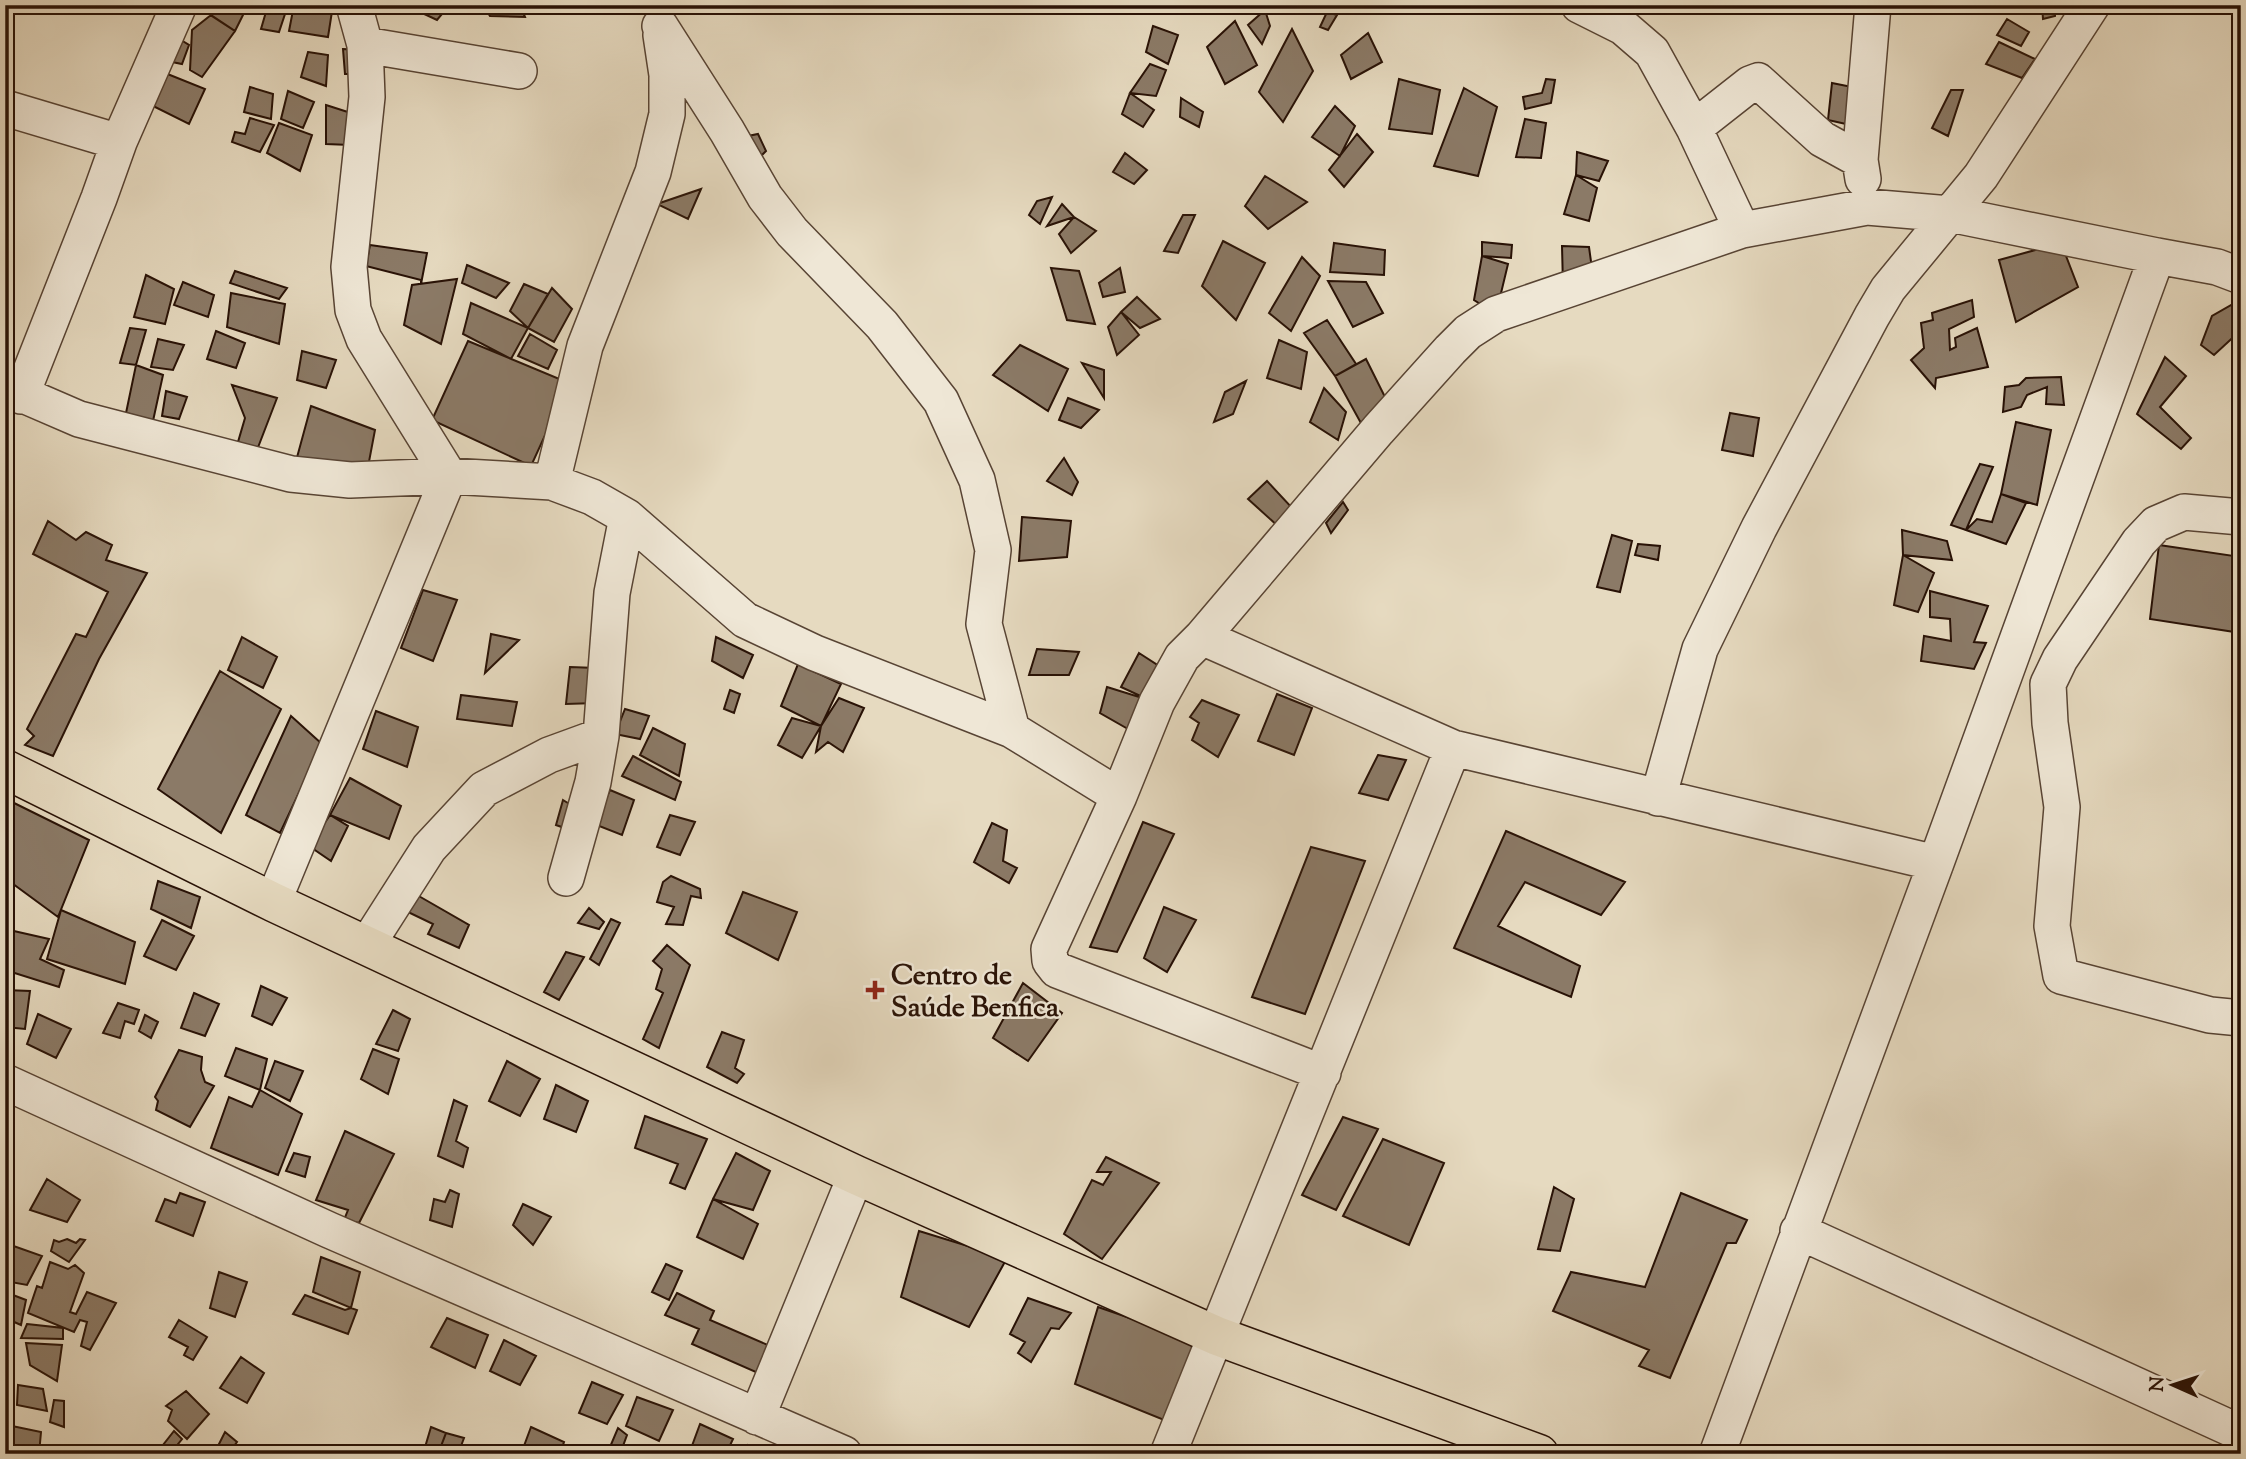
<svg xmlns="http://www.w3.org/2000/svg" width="2246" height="1459" font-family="'Sorts Mill Goudy',serif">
<rect width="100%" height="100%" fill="#e6dac0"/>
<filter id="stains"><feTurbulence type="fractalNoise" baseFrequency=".00286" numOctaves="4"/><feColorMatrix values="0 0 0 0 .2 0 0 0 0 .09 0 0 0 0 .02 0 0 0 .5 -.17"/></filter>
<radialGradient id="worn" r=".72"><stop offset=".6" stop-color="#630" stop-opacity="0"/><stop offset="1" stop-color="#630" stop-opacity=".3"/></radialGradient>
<path fill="#8b7a67" stroke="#291206" stroke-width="2" d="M195,5H248L235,31Z
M268,5H288L279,32L261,29Z
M294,5H333L328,37L289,31Z
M405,5H443L447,8L437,20Z
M483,5H520L525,17L490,16Z
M2042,5H2055V16L2043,19Z
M1265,10L1270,26L1262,44L1248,25Z
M1327,12L1337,15L1328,30L1320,27Z
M211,15L235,31L202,77L190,70L192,30Z
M2007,19L2029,32L2021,46L1997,35Z
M1235,21L1257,65L1225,84L1207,47Z
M1153,26L1178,35L1168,64L1146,52Z
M1292,29L1313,71L1283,122L1259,92Z
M1368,33L1382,62L1351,79L1341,55Z
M181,40L189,45L182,64L172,62Z
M1999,42L2035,59L2022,78L1986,64Z
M343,49L360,50L362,74H345Z
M308,52L328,55L326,86L301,77Z
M1150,64L1166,70L1156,96L1130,93Z
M165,73L205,89L189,124L153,106Z
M1399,79L1440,90L1432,134L1389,129Z
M1546,79L1555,80L1551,103L1525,109L1523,97L1542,93Z
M1832,83L1862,89L1855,126L1828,120Z
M250,87L273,94L271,119L244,112Z
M1464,88L1497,107L1478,176L1434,166Z
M1951,90H1963L1948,136L1932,128Z
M288,91L314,102L303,128L281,119Z
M1130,93L1154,110L1143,127L1122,114Z
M1181,98L1203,112L1199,127L1180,117Z
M326,105L354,114L350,145L326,144Z
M1335,106L1355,126L1340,156L1312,137Z
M250,118L274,125L260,152L232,142L235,132L245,134Z
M1525,119L1546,123L1541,158L1516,157Z
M279,123L312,135L300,171L267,153Z
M758,134L766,151L758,159L743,137Z
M1357,134L1373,152L1344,187L1329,170Z
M1577,152L1608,161L1599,181L1576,175Z
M1125,153L1147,170L1134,184L1113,172Z
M1576,175L1597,188L1589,221L1564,214Z
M1265,176L1307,202L1268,229L1245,206Z
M701,189L688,219L657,204Z
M1052,197L1040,224L1029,215L1037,201Z
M1062,204L1074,217L1047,226Z
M1183,215H1195L1178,253L1164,251Z
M1074,217L1096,231L1071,253L1059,234Z
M1223,241L1265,263L1236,320L1202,286Z
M1482,242L1512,245L1511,258L1482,256Z
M1334,243L1385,250L1384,275L1330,272Z
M2061,243L2078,287L2016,322L1999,260Z
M370,245L427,253L421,284V280L366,266Z
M1562,246L1589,247L1593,276L1563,286Z
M1482,256L1508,264L1496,314L1474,300Z
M1302,257L1320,276L1291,331L1269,313Z
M467,265L509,283L496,298L462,283Z
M1051,268L1079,271L1095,324L1067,320Z
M1120,268L1125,292L1103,297L1099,283Z
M235,271L287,288L279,299L230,283Z
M146,275L174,289L165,324L134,317Z
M457,279L441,344L404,325L412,285Z
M1328,281L1366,282L1383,313L1353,327Z
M183,282L214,295L208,317L174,305Z
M524,284L548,294L528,328L510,311Z
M552,288L572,309L554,342L528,328Z
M231,293L285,304L279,344L227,327Z
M1137,297L1160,319L1140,328L1121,312Z
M1972,300L1974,317L1949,329L1950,350L1956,347L1955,338L1977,328L1988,367L1936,378L1935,388L1911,360L1924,348L1921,323L1933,320L1932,313Z
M471,303L528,328L511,359L463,334Z
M2233,304L2241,310V330L2214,355L2201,345L2212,316Z
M1121,312L1139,335L1117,355L1108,327Z
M1327,320L1356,364L1335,376L1304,333Z
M130,328L146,330L136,365L120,363Z
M216,331L245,343L236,368L207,359Z
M530,334L557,350L548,369L518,356Z
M158,339L184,345L173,370L151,367Z
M1279,340L1307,352L1301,389L1267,378Z
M468,341L569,383L531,466L432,420Z
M1020,345L1068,369L1048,411L993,375Z
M302,351L336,360L326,388L297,380Z
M2165,357L2186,376L2160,407L2191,438L2181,449L2137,414Z
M1366,359L1388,403L1362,425L1335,376Z
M1082,363L1104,370V398Z
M136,365L163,375L153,421L126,413Z
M2061,377L2064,405L2046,404L2047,387L2027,395L2021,407L2003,412L2005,387L2019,385L2026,378Z
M1246,381L1233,414L1214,422L1225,392Z
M232,385L277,398L257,450L238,442L245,418Z
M1324,388L1346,412L1338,440L1310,422Z
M166,391L187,397L179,419L162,416Z
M1068,398L1099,410L1081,428L1059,420Z
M311,406L375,430L368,467L296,461Z
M1730,413L1759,418L1753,456L1722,450Z
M2016,422L2051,430L2037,505L2001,494Z
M1064,458L1078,482L1072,495L1047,481Z
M1980,464L1993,467L1966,530L1951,525Z
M1267,481L1294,510L1280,528L1248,499Z
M2001,494L2026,503L2006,544L1966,530L1977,519L1992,522Z
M1343,502L1348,510L1331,533L1326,523Z
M1022,517L1071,521L1067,557L1019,561Z
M48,521L76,540L86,532L112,545L106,560L147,573L99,659L53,756L25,745L34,736L27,729L76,634L86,637L108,592L33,554Z
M1902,530L1947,541L1952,560L1903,555Z
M1612,535L1632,541L1620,592L1597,587Z
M1638,544L1660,546L1658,560L1635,555Z
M2159,545L2241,557V633L2150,619Z
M1903,555L1934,573L1918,612L1894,605Z
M423,590L457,600L433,661L401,648Z
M1930,591L1988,606L1974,642L1986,643L1974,669L1921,661L1924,636L1951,641L1950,619L1930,617Z
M491,634L519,640L485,673Z
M242,637L277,657L263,688L228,670Z
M716,637L753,655L743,678L712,661Z
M1037,649L1079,652L1069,675H1029Z
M1139,653L1162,668L1149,700L1121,687Z
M798,664L841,684L821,726L781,706Z
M570,667L596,668V703L566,704Z
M220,671L281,709L221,833L158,789Z
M1107,687L1149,700L1128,729L1100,713Z
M730,690L740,694L734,713L724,709Z
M1277,694L1312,708L1294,755L1258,741Z
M461,695L517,702L512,726L457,719Z
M839,698L864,708L843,752L828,742L816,752L821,726Z
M1202,700L1239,715L1218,757L1192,740L1199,723L1190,717Z
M625,709L649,716L640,739L615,734Z
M376,711L418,727L407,767L363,749Z
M291,716L322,744L280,833L246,815Z
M792,718L821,726L802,758L778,745Z
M653,728L685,744L679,776L640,755Z
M1378,755L1406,760L1388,800L1359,793Z
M633,756L681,782L675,800L622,776Z
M350,778L401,806L389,839L330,815Z
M610,790L634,800L622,835L594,824Z
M6,799L89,840L58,917L5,878Z
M563,800L579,810V833L556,825Z
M330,815L348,826L331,861L309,846Z
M670,815L695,822L680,855L657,847Z
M1143,822L1174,834L1117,952L1090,947Z
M992,823L1007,830L1003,861L1017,868L1009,883L974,862Z
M1506,831L1625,882L1601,915L1525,882L1498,926L1580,966L1571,997L1454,948Z
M1311,847L1365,861L1305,1014L1252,997Z
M671,876L700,889L701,898L691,896L683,925L666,924L674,907L657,902L663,882Z
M158,881L200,897L191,928L151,909Z
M743,892L797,912L778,960L726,933Z
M417,895L469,925L459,948L428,934L433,924L408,912Z
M1164,907L1196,920L1167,972L1144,958Z
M589,908L604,922L599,929L578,923Z
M61,910L135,942L125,984L47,959Z
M611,919L620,923L599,965L590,959Z
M162,920L194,936L176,970L144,956Z
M5,929L49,939L40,959L64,970L59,987L5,970Z
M667,945L690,965L659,1048L643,1039L663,993L656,989L662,969L653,961Z
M566,952L584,957L559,1000L544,992Z
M1023,983L1062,1013L1028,1061L993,1038Z
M261,986L287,998L272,1025L252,1016Z
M5,990L30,991L25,1029L5,1027Z
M194,993L219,1004L205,1036L181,1028Z
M118,1003L139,1010L134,1024L125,1021L120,1038L103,1033Z
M393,1010L410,1019L398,1051L376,1044Z
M38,1014L71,1029L56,1058L27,1044Z
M145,1015L158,1022L151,1038L139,1031Z
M722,1032L744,1040L735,1068L744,1074L737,1083L707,1067Z
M236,1048L267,1059L260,1090L225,1076Z
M373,1049L399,1059L388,1094L361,1079Z
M179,1050L202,1057L201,1070L205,1082L214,1086L190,1127L156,1110L158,1101L155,1097Z
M275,1061L303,1071L290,1101L265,1088Z
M507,1061L540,1079L520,1116L489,1101Z
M556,1085L588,1101L576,1132L544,1119Z
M260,1090L302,1114L278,1175L211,1148L229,1097L252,1107Z
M454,1100L467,1106L456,1141L468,1148L463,1167L438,1156Z
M645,1116L707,1139L685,1189L670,1183L678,1164L635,1148Z
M1343,1117L1378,1129L1336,1210L1302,1195Z
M345,1131L394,1154L359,1223L344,1220L348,1210L316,1200Z
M1383,1139L1444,1163L1409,1245L1343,1216Z
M294,1153L310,1157L305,1177L286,1171Z
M736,1153L770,1171L753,1210L713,1199Z
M1106,1157L1159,1183L1102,1259L1064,1234L1092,1180L1103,1185L1111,1172H1097Z
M47,1179L80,1200L67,1222L30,1210Z
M1554,1187L1574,1199L1560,1251L1538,1249Z
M450,1190L459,1194L452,1227L430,1220L434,1199L445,1202Z
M5,1193L13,1197L5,1218Z
M180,1193L205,1202L193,1236L156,1221L165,1199L176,1203Z
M1681,1193L1747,1220L1736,1243H1727L1670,1378L1639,1366L1649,1350L1553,1311L1571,1272L1645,1287Z
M713,1199L758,1224L743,1259L697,1237Z
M523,1204L551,1217L533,1245L513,1225Z
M919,1231L1007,1258L969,1327L901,1297Z
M67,1239L76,1243L80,1239L85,1240L69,1262L51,1251L54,1240L59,1242Z
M5,1243L42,1256L27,1285L5,1281Z
M321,1257L360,1272L351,1308L313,1292Z
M50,1262L68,1269L75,1265L84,1273L70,1312L76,1314L87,1292L116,1303L90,1350L81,1346L87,1322L80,1320L74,1332L28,1313L37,1286L42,1288Z
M666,1264L682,1271L669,1300L652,1292Z
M219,1272L247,1282L235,1317L210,1308Z
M5,1292L26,1300L21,1325L5,1318Z
M677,1293L714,1311L710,1320L770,1346L758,1373L692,1344L699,1329L665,1315Z
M305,1295L345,1310L351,1308L357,1310L348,1334L293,1314Z
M1028,1298L1071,1313L1059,1329L1051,1328L1031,1362L1018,1353L1025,1342L1010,1334Z
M1098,1307L1205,1344L1169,1422L1075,1384Z
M447,1318L488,1335L475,1368L431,1347Z
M179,1320L207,1337L193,1360L184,1355L188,1347L169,1337Z
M27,1324L63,1328V1339L21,1338Z
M5,1337L10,1338L12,1359H5Z
M504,1340L536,1356L520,1385L490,1371Z
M26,1343L62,1345L57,1381L30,1365Z
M241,1357L264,1373L247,1403L220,1388Z
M592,1382L623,1395L607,1424L579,1413Z
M18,1385L43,1389L47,1411L17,1405Z
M186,1391L209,1414L187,1439L168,1421L172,1410L166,1406Z
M637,1397L673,1410L659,1441L626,1426Z
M54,1400L64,1401V1427L50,1422Z
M700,1424L733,1439L726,1454H689Z
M12,1426L41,1432L39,1454H8Z
M431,1427L446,1433L438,1454H423Z
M531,1427L564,1442L560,1454H521Z
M618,1428L627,1435L620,1454H607Z
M174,1431L182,1439L170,1454H149L156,1447L159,1450Z
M225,1432L237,1442L228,1454L218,1446Z
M446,1433L464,1438L458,1454H438Z
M748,1445L766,1454H743Z"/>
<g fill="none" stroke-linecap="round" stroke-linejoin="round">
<g stroke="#584434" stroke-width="38">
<path id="minor" d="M1579,5L1623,27L1652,52L1694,128L1742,230
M660,26L727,131L765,197L792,232L882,325L941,401L977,480L993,550L984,624L1012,730
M365,45L519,71
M5,108L119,142
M1694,128L1750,84L1758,81L1822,139L1860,160
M1863,179L1860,160L1873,5
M5,387L79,419L291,474L350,480L449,476L552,482L592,497L627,517L745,620L815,653L1012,730L1119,796
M21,396L99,198L119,142L179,5
M552,482L585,346L653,172L667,114V75L661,35
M2241,517L2184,512L2156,524L2139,542L2060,659L2048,684L2050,723L2062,807L2052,926L2061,976L2210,1015L2241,1018
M1202,637L1378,430L1450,350L1468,332L1496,314L1742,230L1867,207L1950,214L2157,256
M1658,798L1700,649L1759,528L1872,316L1888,289L1981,176L2092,5
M566,878L593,782L601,736L612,593L627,517
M273,902L449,476L364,339L353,310L349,267L367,97L365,45L354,5
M367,945L429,848L484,789L549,755L601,736
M1323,1073L1057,970L1050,961L1049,949L1119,796L1157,702L1182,657L1202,637L1453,748L1936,863
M5,1082L329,1230L844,1454
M1798,1231L2241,1433
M757,1417L856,1175
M1168,1454L1453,748
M1717,1454L1936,863L2157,256L2217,267L2241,276"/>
</g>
<g stroke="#291206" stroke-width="41">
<path id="major" d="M5,769L273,902L856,1175L1217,1336L1539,1454"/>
</g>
<use href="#minor" stroke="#efe7d6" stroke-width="35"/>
<use href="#major" stroke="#e6dac0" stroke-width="38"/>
</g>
<path fill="#8f2418" stroke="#efe7d6" stroke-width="2.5" d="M871.5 979.5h7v7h7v7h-7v7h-7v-7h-7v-7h7z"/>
<g text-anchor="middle" stroke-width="5" stroke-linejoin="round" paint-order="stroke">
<g font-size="28" font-weight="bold" fill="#291206" stroke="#efe7d6" text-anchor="start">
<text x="891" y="984">Centro de<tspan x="891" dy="32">Saúde Benfica</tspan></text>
</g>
</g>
<rect width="2246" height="1459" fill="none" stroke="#e6dac0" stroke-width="28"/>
<rect x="7" y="7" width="2232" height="1445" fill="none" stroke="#291206" stroke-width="3.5"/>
<rect x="14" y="14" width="2218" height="1431" fill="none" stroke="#291206" stroke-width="2"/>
<g transform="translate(2173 1385) rotate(273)" stroke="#efe7d6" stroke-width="5" paint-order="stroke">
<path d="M0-5L12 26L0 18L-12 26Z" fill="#291206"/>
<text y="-10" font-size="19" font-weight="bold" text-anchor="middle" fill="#291206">N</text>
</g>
<rect width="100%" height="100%" filter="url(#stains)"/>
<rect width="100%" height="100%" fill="url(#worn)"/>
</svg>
